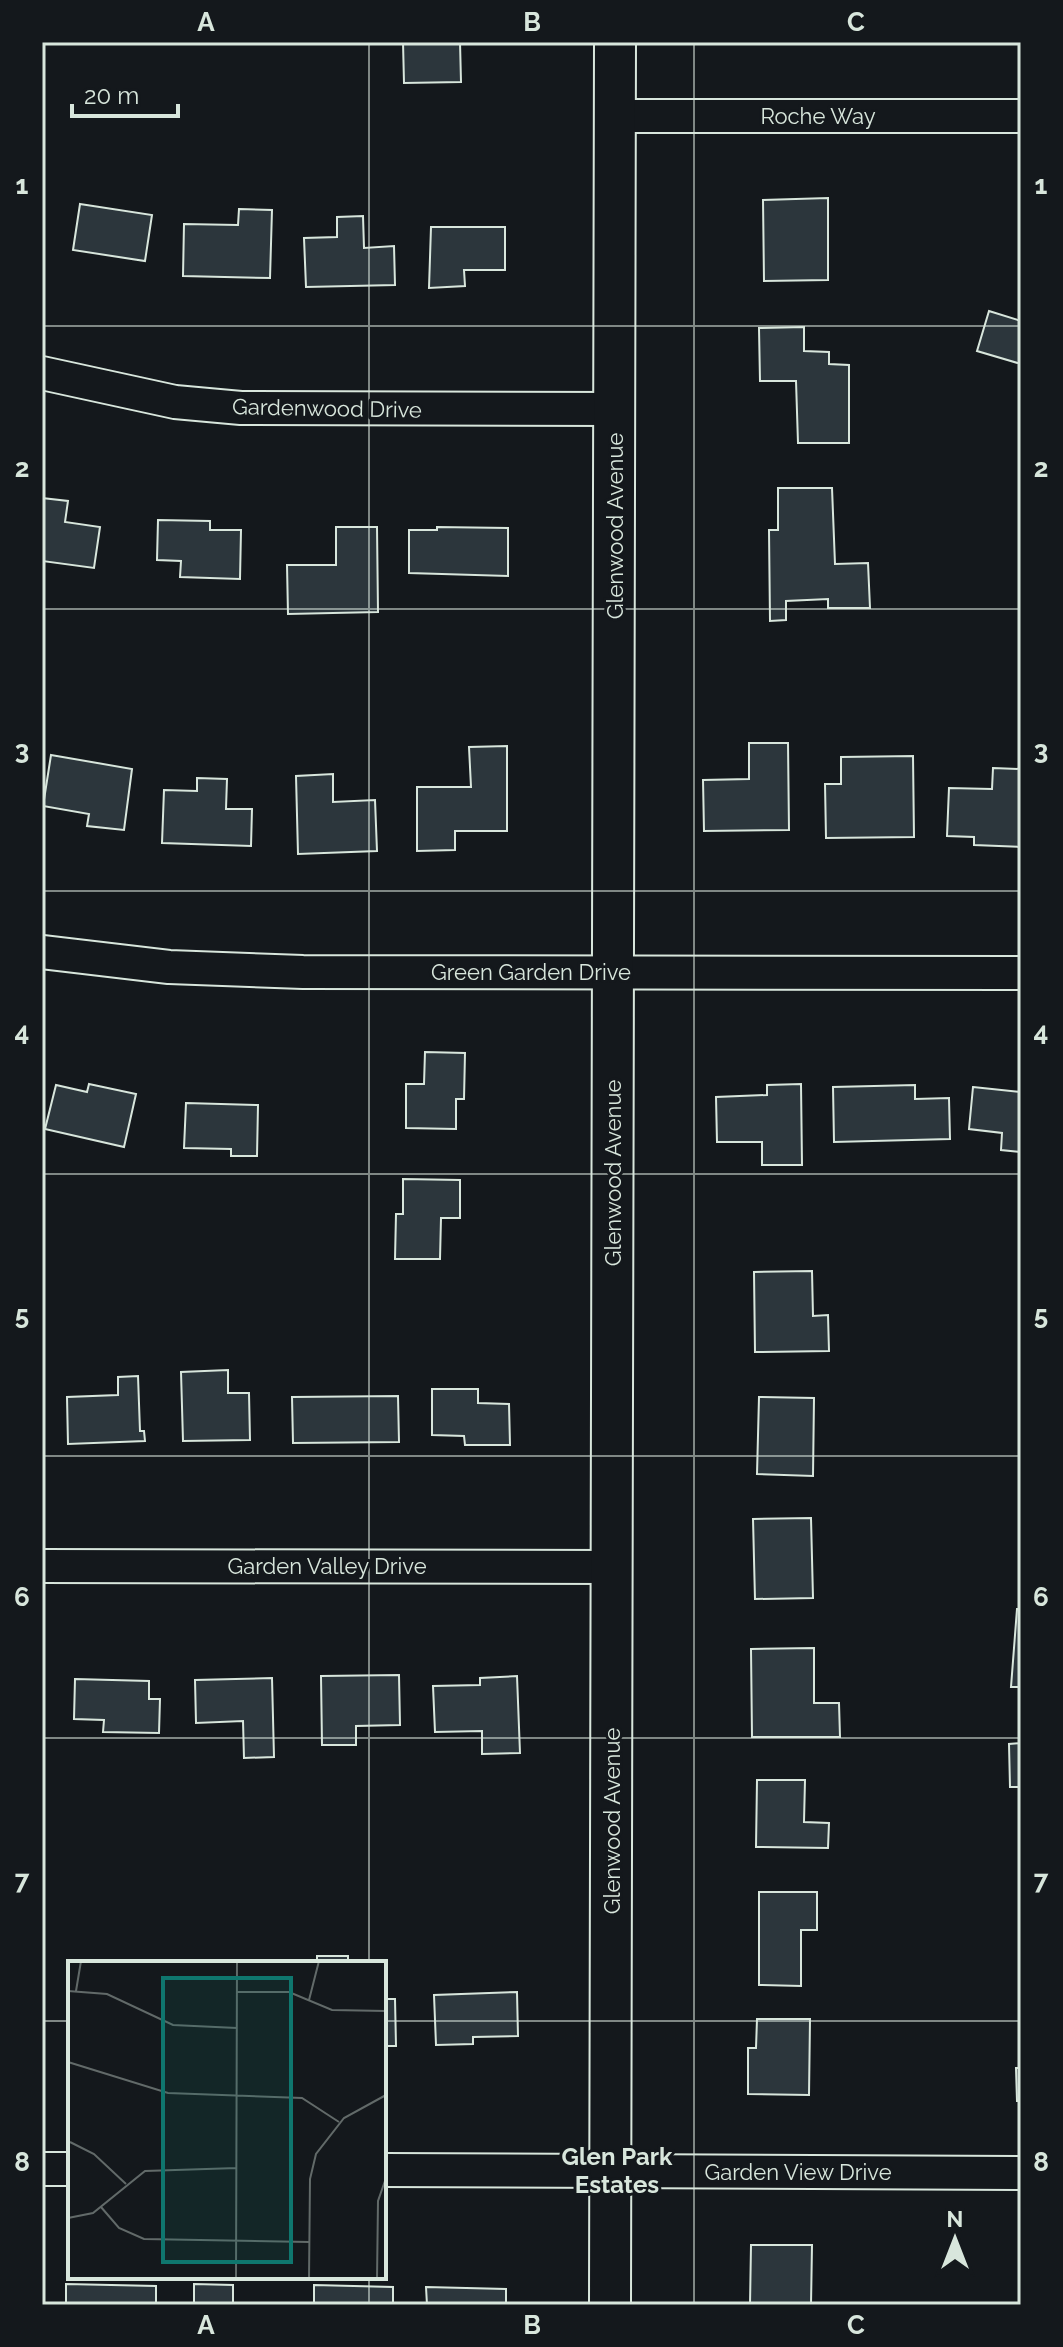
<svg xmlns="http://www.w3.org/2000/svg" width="1063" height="2347" font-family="Raleway,sans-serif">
<rect width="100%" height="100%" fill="#14181c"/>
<path fill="#2c363c" stroke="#d8e6dc" stroke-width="2" d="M403,42H460L461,82L404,83Z
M828,198V280L764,281L763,200Z
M80,204L152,215L145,261L73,250Z
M239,209L272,210L270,278L183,276L184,224L238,225Z
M363,216L364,248L394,246L395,285L306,287L304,238L337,237V217Z
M431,227H505V270H464L465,286L429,288Z
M989,311L1021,321V364L977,351Z
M804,327V351L829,352V364L849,365V443H798L796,381H760L759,328Z
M778,488H832L835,564L868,563L870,608H828V599L786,601V620L770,621L769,530H778Z
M42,498L68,501L65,522L100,527L94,568L42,561Z
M158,520L210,521V530H241L240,579L180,577L181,561L157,560Z
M336,527H377L378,612L288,614L287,565H336Z
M437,527L508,528V576L409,573V530H437Z
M749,743H788L789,830L704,831L703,780L749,779Z
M507,746V831H455V850L417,851V787H471L469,747Z
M51,755L132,769L124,830L87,826L89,814L43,806Z
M913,756L914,837L826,838L825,784H841V757Z
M993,768L1021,769V847L974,845V837L947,836L949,788L992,789Z
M333,774V802L375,800L377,851L298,854L296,776Z
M197,778L227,779L226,809H252L251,846L162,843L164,790L197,791Z
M425,1052L465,1053L464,1099H456V1129L406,1128V1084H424Z
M89,1084L136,1094L124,1147L45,1129L56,1085L87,1092Z
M801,1084L802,1165H762V1142H717L716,1097L767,1095V1085Z
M915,1085V1099L949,1098L950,1139L834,1142L833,1087Z
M973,1087L1021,1092V1171L1020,1152L1001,1150L1002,1133L969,1129Z
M186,1103L258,1105L257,1156H231V1149L184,1148Z
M403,1179L460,1180V1218H441L440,1259H395L396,1214H403Z
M812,1271L813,1316L828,1315L829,1351L755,1352L754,1272Z
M228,1370V1393H249L250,1440L183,1441L181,1372Z
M138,1376L140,1431H144L145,1441L68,1444L67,1397L118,1395V1377Z
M432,1389H478V1403L509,1404L510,1445H465L464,1436L432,1435Z
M398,1396L399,1442L293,1443L292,1397Z
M759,1397L814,1398L813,1476L757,1474Z
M811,1518L813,1598L755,1599L753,1519Z
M1017,1609H1021V1687H1011Z
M814,1648V1703H839L840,1737H752L751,1649Z
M399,1675L400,1725L356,1726V1745H322L321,1676Z
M517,1676L520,1753L482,1754V1731L435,1732L433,1686L480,1685V1678Z
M272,1678L274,1757L244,1758L243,1721L196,1723L195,1680Z
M75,1679L149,1681V1699H160L159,1733L103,1732L104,1720L74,1719Z
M1021,1743V1787H1010L1009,1744Z
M757,1780H805L804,1822L829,1823L828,1848L756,1847Z
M759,1892H817V1930H801V1986L759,1985Z
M317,1956H348V1963H317Z
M517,1992L518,2036L473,2037V2044L436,2045L434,1995Z
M384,1999H395L396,2046H384Z
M757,2019H810L809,2095L748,2094V2048H756Z
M1016,2068H1021V2101H1017Z
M751,2245H812L811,2305H750Z
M66,2284L156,2286V2305H66Z
M194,2284L233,2285V2303L276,2305H194Z
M314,2285L393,2287V2305H314Z
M426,2287L506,2289V2305H427Z"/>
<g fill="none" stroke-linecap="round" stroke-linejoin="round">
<g stroke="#d8e6dc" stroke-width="36">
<path id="minor" d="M615,116H1021
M42,373L175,402L241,408L616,409
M42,952L169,967L303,972L1021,973
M42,1566L612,1567
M42,2169H70
M384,2170L1021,2173"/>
</g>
<g stroke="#d8e6dc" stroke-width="44">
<path id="tertiary" d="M610,2305L615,42"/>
</g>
<use href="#minor" stroke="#14181c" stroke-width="32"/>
<use href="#tertiary" stroke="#14181c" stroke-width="40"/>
</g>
<path fill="none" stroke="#d8e6dc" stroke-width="2" stroke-opacity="0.55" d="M369,42V1963M694,42V2305M42,326H1021M42,609H1021M42,891H1021M42,1174H1021M42,1456H1021M42,1738H1021M42,2021H70M384,2021H1021M369,2277V2305"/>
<g text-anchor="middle" stroke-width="6" stroke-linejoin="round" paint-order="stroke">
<g font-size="22" fill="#d8e6dc" stroke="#14181c">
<text x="818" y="124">Roche Way</text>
<text transform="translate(327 408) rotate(1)" y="8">Gardenwood Drive</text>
<text transform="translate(615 526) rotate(-90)" y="8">Glenwood Avenue</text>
<text x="531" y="980">Green Garden Drive</text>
<text transform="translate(613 1173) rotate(-90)" y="8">Glenwood Avenue</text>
<text x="327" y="1574">Garden Valley Drive</text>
<text transform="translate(612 1821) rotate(-90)" y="8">Glenwood Avenue</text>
<text x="798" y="2180">Garden View Drive</text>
</g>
<g font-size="24" font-weight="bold" fill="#d8e6dc" stroke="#14181c">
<text x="617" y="2165">Glen Park<tspan x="617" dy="28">Estates</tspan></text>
</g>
</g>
<g transform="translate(68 1961)">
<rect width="318" height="318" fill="#14181c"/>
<path fill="none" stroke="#626a69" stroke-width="2" d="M0,30L39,33L105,64L169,67M8,30L13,0M169,31H221L264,49L318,50M241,39L251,0M0,101L100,132L234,137L271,161M2,181L26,193L58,223M33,246L51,267L76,278L241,281M0,257L25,252L77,210L169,207M168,318L169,0M241,318L242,218L248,193L276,157L318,134M309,318L310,240L318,217"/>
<path fill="#0f766e" fill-opacity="0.15" stroke="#0f766e" stroke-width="4" d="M95,17H223V301H95Z"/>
<rect width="318" height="318" fill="none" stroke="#d8e6dc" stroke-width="4"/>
</g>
<rect width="1063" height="2347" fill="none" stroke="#14181c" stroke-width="88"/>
<g transform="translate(955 2239)" stroke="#14181c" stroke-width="6" paint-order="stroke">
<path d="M0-6L14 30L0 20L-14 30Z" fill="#d8e6dc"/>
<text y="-12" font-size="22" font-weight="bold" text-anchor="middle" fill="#d8e6dc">N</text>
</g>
<path d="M72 104v12h106v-12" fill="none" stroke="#d8e6dc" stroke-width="4"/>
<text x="84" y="104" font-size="24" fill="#d8e6dc" stroke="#14181c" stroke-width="6" paint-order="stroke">20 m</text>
<rect x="44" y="44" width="975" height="2259" fill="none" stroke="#d8e6dc" stroke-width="3"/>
<g font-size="26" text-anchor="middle" font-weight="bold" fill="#d8e6dc">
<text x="206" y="31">A</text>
<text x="532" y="31">B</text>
<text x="856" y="31">C</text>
<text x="22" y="194">1</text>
<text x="1041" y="194">1</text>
<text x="22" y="477">2</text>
<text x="1041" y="477">2</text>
<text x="22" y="759">3</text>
<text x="1041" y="759">3</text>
<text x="22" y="1041">4</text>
<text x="1041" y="1041">4</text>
<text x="22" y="1324">5</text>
<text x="1041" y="1324">5</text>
<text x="22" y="1606">6</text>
<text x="1041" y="1606">6</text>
<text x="22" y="1889">7</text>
<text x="1041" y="1889">7</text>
<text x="22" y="2171">8</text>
<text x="1041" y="2171">8</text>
<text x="206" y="2334">A</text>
<text x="532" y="2334">B</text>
<text x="856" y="2334">C</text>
</g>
</svg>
